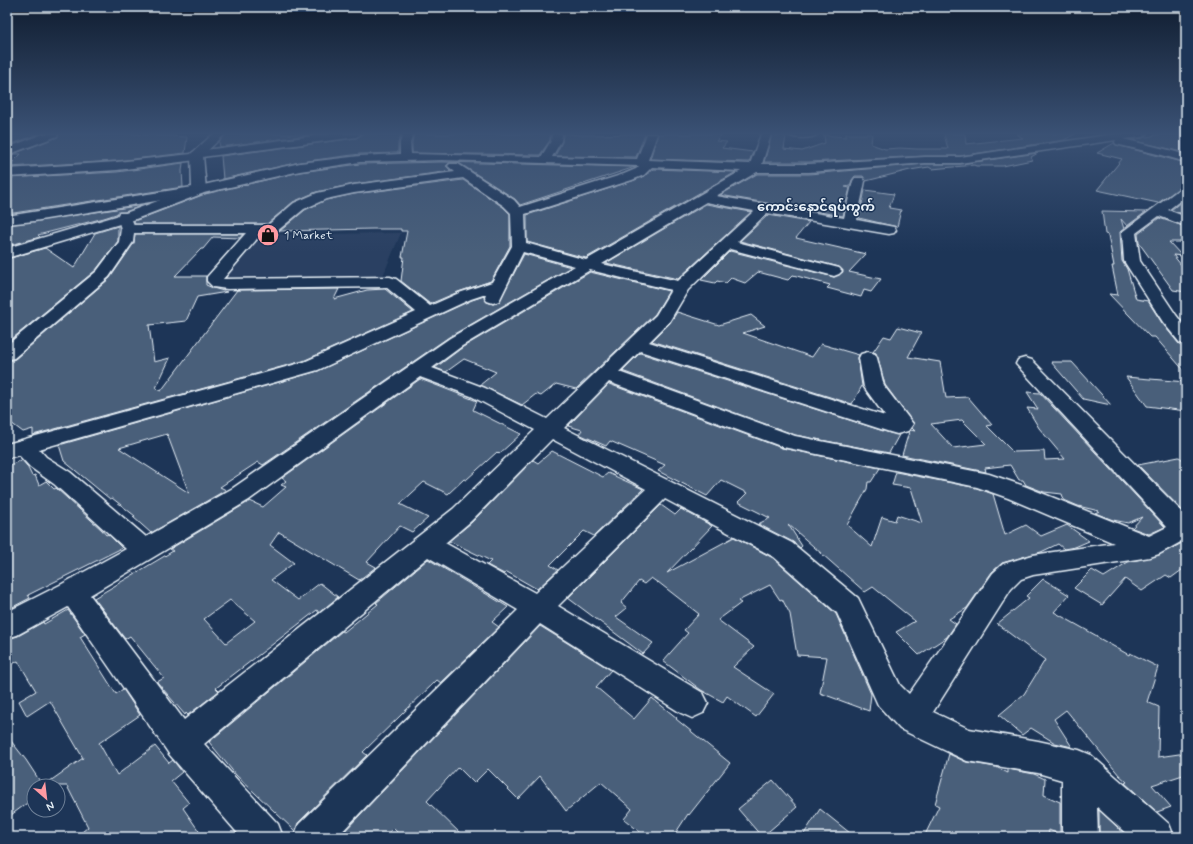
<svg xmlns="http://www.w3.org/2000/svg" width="1193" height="844" font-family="Mynerve,'Noto Sans Myanmar',sans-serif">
<rect width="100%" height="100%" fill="#1d3557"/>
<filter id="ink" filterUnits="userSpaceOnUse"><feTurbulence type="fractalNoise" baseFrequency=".025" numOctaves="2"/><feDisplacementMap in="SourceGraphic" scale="8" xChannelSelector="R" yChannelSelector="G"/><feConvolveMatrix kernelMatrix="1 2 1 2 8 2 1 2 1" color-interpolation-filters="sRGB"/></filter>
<g filter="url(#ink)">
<path fill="#2a4162" d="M401,233L382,278L219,280L255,235Z"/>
<path fill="#495e7a" stroke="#e8f1f8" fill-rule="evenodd" d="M7,134H38L7,146Z
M59,134H132L187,137L185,153L117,161L8,167L21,154H13L58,137Z
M226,134H316L220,147L219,142Z
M362,134H401L398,143V153L360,154L300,162L223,179L221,156L356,138Z
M414,134H550V140L540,155L412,153V143Z
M563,134L586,135L645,134L636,157L555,156L562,142Z
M658,134H723L716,141L727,142L722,148L753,152L749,162L650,159Z
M846,134H872L871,144L885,149L900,148L917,149H948L944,134H965L966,144L1023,138L1016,134H1075L1064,140L960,156H925L809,162H764L772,135L786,136L784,149L802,151L825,143L824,135L846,137Z
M1161,134H1180L1186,136V153L1132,140Z
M1114,143L1116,145L1186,163V184L1158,203L1097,190L1122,159L1097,153Z
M1038,153L1031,157L1032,160L1003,166H976L974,165L932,169L929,167L910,170L866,181L863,176H855L852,180L850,186L845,187L850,188L843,216L720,195L757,174H809L925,164H960Z
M442,162L635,167L520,205L515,199L459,163L450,162L446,166L451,171L354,184L316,192L293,202L267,224H135L134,221L205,194L300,172L360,164Z
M183,163L182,171L183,187L7,214V178L117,172Z
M653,169L736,172L586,258L527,242V215L632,181L645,176Z
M463,180L503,207L510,214V246L491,281L458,292L430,304L401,281L404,257H402L407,231H401V229H372L280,231L305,210L326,200L354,194Z
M865,190L894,194L889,208L901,210L897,227L859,218Z
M1186,198V215L1171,210Z
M706,204L751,212L678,279L606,263Z
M144,205L125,212H119L116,214L104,218L38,235L40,237L7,246V225Z
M1102,211L1146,212L1127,226L1121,219L1124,229L1120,232L1122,261L1127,269L1136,299L1148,301L1162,323L1179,344L1186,347V373L1155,337H1150L1109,294L1118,295L1112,266H1114L1108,235L1105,234Z
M768,215L809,222L796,238L866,254L849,272L881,279L871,292L864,290L861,297L827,288L830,285L793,275L788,280L758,272L745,283L731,278L726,283L717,281L715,283L701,280L730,251L834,277L843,272L839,267L740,241Z
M1159,218L1186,227V242H1169L1182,256L1173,255L1186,271V292L1173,290L1139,243L1138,234Z
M118,226V241L96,270L7,343V259L45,248L74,268L95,233Z
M135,234H243L240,238L213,237L203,249H201L175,276H206V285L213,288L227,292L197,297L186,321L149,325L154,362L170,358L156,388L161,391L237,290L339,289L334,299L367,290L385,289L413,312L303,361L33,435V429L23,432L7,420V361L15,359L110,278L134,243Z
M524,254L571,267L449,337L263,465L258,462L220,487L226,490L151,533L133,517L135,516L112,498L110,499L64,461L59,445L318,371L472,300L484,296L487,302L493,304L499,302ZM167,434L189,493L119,448Z
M590,272L669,291L655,314L576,389L556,384L541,396L536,394L522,405L480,385L496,372L464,359L446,372L435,368L463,347Z
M677,312L719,325L751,315L765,326L743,333L812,357L821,344L859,355L858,358L862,386L852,404L652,341L670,323Z
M898,327L921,333L908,357L940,362L946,398L968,397L992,425L987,426L1013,452L1044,451L1045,460L1065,459L1039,428L1027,408L1038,409L1027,392L1040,393L1165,527L1149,534L1132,528L1142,517L1128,523L1113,520L1095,513L1099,511L1078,506L1064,500L1062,494L1044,492L1026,485L1023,480H1019L1010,465L985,468L986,472L902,455L909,432L911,430L915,431L912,428L914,424L885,385L878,358L876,353L873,352L884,336L891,338ZM962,420L986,444L953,448L931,424Z
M640,353L890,433L899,435L889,453L795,435L622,371Z
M1051,362H1072L1111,405L1083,399Z
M1126,377L1186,382V411L1147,406Z
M420,379L477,401L473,410L521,434L499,454L497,452L466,480L464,479L448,494L424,482L400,504L428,518L412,532L400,526L367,562L376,567L359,580L279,532L270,545L294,563L271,580L298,600L320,583L338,597L319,613L317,610L216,688L219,691L188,715L186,713L185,715L157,682L164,678L130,636L125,639L94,598L173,551L170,549L250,501L263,507L286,487L281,485L286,481L282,478ZM230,600L255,621L226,643L204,619Z
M609,384L782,448L880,468L871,482H868L867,489L847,525L872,547L882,517L895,521L897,515L922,523L911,488L892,485L896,472L977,488L993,494L1005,535L1026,525L1041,536L1067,525L1089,541L1075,547L1064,549L1058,544L1041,552L1002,563L992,572L967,608L949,619L956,624L947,637L919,655L896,632L915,621L873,587L865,592L788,524L802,546L800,548L793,542L758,524L770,518L738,502L747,493L721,480L707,496L658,471L665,465L610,441L606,446L579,434L582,430L568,426Z
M552,451L603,477L608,473L643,489L594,536L584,531L550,565L558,570L537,589L507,572L504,574L487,565L491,561L449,541L472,522L533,460L538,463Z
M1179,457L1186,462V514L1138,465Z
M22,460L27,466L32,476L35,475L39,485L46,481L54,489L56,488L102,530L106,535L108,534L122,548L28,595L30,598L7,610V466Z
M661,505L675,515L681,509L712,526L667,573L734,537L773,558L836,614L871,694L869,711L820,693L827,657L797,655L790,614L782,599L780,600L770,585L738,601L741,603L718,620L754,647L733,667L774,694L756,717L727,696L723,702L701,690L663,661L688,633L684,630L699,614L658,582V583L651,578L644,584L639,581L621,603L627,608L616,617L653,643L643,654L568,598Z
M1186,541V567L1171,578L1166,575L1142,591L1125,579L1102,605L1074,588L1092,570L1104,577L1128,562L1159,555Z
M428,559L508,607L492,622L499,627L441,683L437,680L363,752L367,755L298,823L295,831L236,775L209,742L342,631L344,632L378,604L376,603Z
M1043,579L1069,595L1054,612L1097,636V637L1129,655L1130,653L1158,667L1147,702L1159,707L1158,757L1186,753V774L1152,785L1171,807L1157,812L1125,783L1127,782L1119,775L1066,710L1054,719L1072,747L1055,743L1031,728L1022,735L999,715L1024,694L1045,660L997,624L1029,598L1026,596Z
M68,610L85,634L80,637L116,694L123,689L140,715L99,743L117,775L155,746L169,763L173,760L182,772L171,781L189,803L183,808L203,837H76L88,827L67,786H34V798L7,818V736L26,760L43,786L83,758L50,701L27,716L19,701L36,691L18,661L7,667V639L18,636L43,622L44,624Z
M540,626L611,670L596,687L634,719L652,698L677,718L676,719L730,763L689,815L688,814L673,837H646L624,819L632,809L601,782L566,811L540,776L518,799L488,769L474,783L458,767L427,801L464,837H402L393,828L385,837H339Z
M949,754L966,762L996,767L1008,773V769L1034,774L1045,779L1044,795L1060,802V835L1049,830L1048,837H924L939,806L935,804Z
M773,780L797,807L762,837L738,809Z
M820,809L855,837H802Z
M1099,810L1126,835L1127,837H1099Z"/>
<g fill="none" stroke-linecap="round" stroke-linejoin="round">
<g stroke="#e8f1f8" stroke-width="3">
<path id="minor" d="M43,134H58L57,136L7,155V148Z
M329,134H361L356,137L202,157L200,159L196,160L117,170L7,177V169L117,162L191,154L193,152L197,151Z
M403,134H413L410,143L411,154L541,157L551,141L552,134H562L561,141L552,157L637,159L647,134H657L648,160L750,164L761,134H771L762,164H809L925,157H960L1114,134H1147L1142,137L1123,139L1169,150L1186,155V162L1162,155L1116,144L1115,142L1116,140L960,163H925L809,172H757L716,196L844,218L853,181L855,178H863L865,181L857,220L894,227L896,230L894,233L889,234L767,213L737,242L839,268L842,271L839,274L834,276L730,249L688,290L669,322L649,342L885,416L864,387L859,358L861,354L868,352L875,354L877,358L884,386L913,424L908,431L897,434L890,432L640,351L619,372L795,436L989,474L1024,486L1149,536L1167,527L1016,364L1018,360L1025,358L1032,360L1186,516V539L1159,554L1150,557L1033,575L1021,579L1011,589L933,712L969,729L1038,741L1079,750L1091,755L1169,824L1174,837H1130L1097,807L1098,837H1062V780L1038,773L967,761L900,729L878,705L837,613L774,557L665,499L558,606L703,693L708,703L703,713L692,718L681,713L540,624L337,837H294L299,824L518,610L428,557L204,744L278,824L283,837H241L169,754L68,607L17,635L7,638V612L62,584L126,549L54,484L30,467L19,455L7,458V444L304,362L416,312L386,287L227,289L213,287L207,281V277L246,233H134L133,242L109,277L14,358L7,360V345L97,271L119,242L121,229L117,216L119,213H129L134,225H268L294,203L317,193L354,185L455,172L448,166L450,164H458L514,200L520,207L624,174L636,169L639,166L442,160L360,162L300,171L199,194L34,221L7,224V216L199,186L300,163L360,156L400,154V143ZM652,167L741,171L586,260L526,243L525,214L632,180L644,175ZM463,178L504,206L511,213L512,246L492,282L459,293L430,306L396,279L390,277L223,279L262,233L276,232L304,209L326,199L354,193ZM706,202L754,211L678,281L602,264ZM523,252L575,266L450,338L233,488L146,537L70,472L46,457L39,449L318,370L471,299L486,294L485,298L487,301L493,303L499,301ZM590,270L671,290L656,315L547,419L485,388L432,368L462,346ZM420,377L471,396L535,430L453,509L184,720L90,595L249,500ZM609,382L783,447L977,487L1008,498L1114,543L1033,555L1003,564L993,573L909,694L900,685L858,598L792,543L564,428ZM552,439L646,489L535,593L445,543L471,521Z
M787,134H818C813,139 792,139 787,134Z
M1186,186V196L1168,210L1186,217V226L1159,216L1136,233L1140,261L1176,315L1186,328V344L1180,343L1163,322L1124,261L1122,232L1182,187Z"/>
</g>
<g stroke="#e8f1f8" stroke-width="3">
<path id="trunk" d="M213,134H225L203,155L206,190L204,193L133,220L7,258V248L123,214L192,188L191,154Z"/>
</g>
<use href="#minor" fill="#1d3557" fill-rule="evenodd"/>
<use href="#trunk" fill="#1d3557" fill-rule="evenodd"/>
</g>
</g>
<linearGradient id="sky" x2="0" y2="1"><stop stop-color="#101d30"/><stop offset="0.53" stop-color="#3a5174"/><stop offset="1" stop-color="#3a5174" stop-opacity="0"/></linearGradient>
<rect width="1193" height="252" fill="url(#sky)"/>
<defs>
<g id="shop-disc" transform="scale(1.15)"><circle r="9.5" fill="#ff9aa2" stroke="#1d3557"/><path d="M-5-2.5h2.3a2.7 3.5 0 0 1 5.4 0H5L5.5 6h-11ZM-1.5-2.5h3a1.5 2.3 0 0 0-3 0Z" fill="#111"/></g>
</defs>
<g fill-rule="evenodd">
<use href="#shop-disc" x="268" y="235"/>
</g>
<g text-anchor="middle" stroke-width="3" stroke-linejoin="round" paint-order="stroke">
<g font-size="12" fill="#e8f1f8" stroke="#1d3557" text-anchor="start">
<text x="284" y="239">1 Market</text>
</g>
<g font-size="13" font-weight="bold" fill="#e8f1f8" stroke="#1d3557">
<text x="816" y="211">ကောင်းနောင်ရပ်ကွက်</text>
</g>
</g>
<rect width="1193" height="844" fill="none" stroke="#1d3557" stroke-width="24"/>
<rect x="12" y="12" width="1169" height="820" fill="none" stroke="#e8f1f8" stroke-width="1.5" filter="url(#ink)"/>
<g transform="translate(46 798) rotate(152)"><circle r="19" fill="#1d3557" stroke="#6e8097"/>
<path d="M0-3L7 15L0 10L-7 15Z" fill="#ff9aa2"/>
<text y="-6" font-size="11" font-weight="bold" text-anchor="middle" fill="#e8f1f8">N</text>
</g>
</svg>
